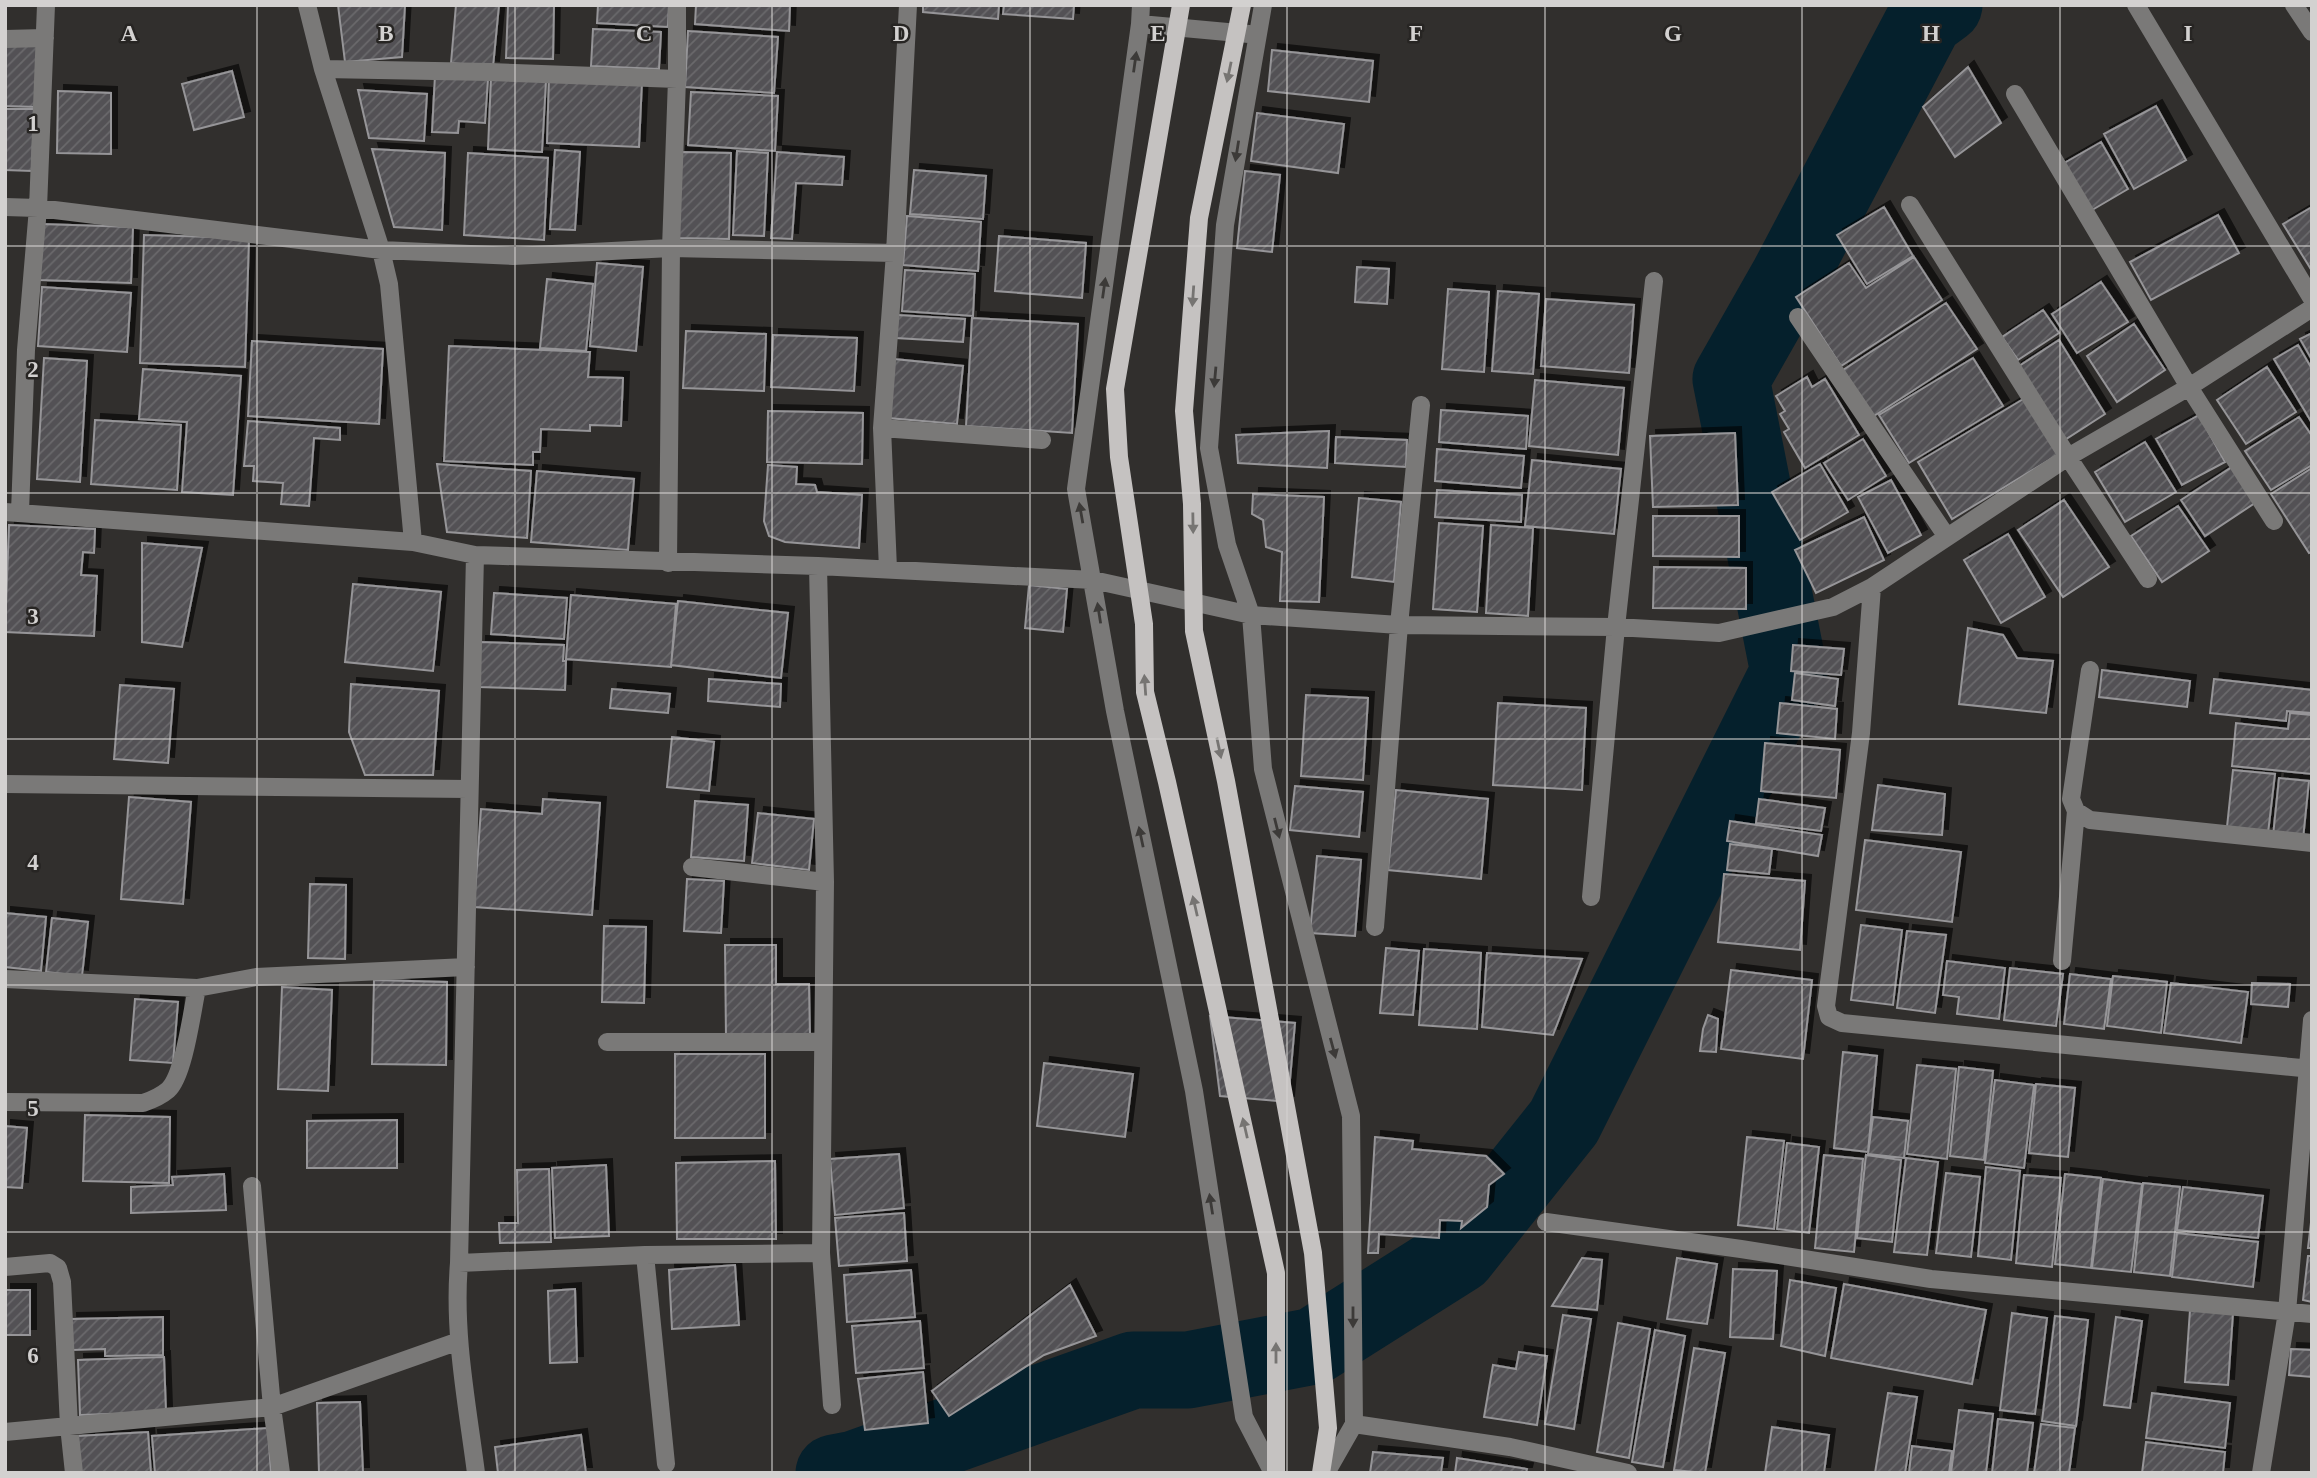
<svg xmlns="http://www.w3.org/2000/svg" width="2317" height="1478" font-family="Georgia,serif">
<defs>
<pattern id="building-hatch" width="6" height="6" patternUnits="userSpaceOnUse" patternTransform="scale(1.75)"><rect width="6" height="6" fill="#525154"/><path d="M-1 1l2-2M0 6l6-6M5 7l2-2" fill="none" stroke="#6a696c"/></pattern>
<filter id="shadow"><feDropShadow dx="6" dy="-6" stdDeviation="0" flood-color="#0009"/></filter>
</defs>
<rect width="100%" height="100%" fill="#312f2d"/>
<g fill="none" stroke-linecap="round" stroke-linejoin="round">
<path stroke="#05202c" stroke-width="77" d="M834,1473L855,1469L1133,1370H1188L1314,1346L1458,1255L1564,1122L1789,672L1731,379L1789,277L1925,19L1944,5"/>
</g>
<path fill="url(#building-hatch)" stroke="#969598" stroke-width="2" filter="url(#shadow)" d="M338,5H405L402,57L345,62Z
M456,5H499L493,67L451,63Z
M508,5H554L553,59L506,58Z
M598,5H669L668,27L597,23Z
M696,5H790L789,31L695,24Z
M923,5H999L998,19L923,12Z
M1004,5H1074L1073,19L1003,14Z
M593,29L661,32L659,69L591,66Z
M688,31L778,37L774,93L685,87Z
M5,44L38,45L37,107L5,106Z
M1272,50L1373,61L1369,102L1268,91Z
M1968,67L2001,123L1955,157L1923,107Z
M232,71L244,117L194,130L182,84Z
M435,75L488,79L485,123L459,121L458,133L432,132Z
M549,77L642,81L639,147L547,143Z
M491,78L546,81L542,152L488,149Z
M358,90L427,94L424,141L369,138Z
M58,91L111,93V154L57,153Z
M691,92L778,96L775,151L688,145Z
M2156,106L2186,160L2134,189L2104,134Z
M5,109H34L32,171L5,170Z
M1257,113L1344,124L1338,173L1251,161Z
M2101,142L2128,189L2087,213L2059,166Z
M372,149L445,153L442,230L394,227Z
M555,150L580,152L575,230L550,229Z
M737,151L768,153L764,236L733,235Z
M680,152L731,153L729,239L677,238Z
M777,152L844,157L842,185L796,183L792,239L771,238Z
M468,153L548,158L544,240L464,235Z
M914,170L986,176L983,219L910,214Z
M1245,171L1280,175L1272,252L1237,248Z
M1884,207L1913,256L1867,284L1837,235Z
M2312,207V271L2283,224Z
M2218,215L2239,253L2151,300L2130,262Z
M907,216L981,222L978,271L903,265Z
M41,224L133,227L131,283L39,280Z
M144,235L249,238L245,367L140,363Z
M999,236L1086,243L1082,298L995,291Z
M1914,257L1942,300L1841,366L1796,297L1849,263L1866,288Z
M597,263L643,267L636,351L590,346Z
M1357,267L1389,269L1387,304L1355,302Z
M905,270L975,274L973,316L902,311Z
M547,279L593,284L586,351L540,348Z
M2101,282L2128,322L2077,353L2052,314Z
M42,287L131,293L127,352L38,346Z
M1448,289L1489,292L1484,372L1442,369Z
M1498,291L1539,294L1533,374L1492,371Z
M1546,299L1634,305L1629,373L1541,366Z
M1946,303L1977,349L1874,416L1843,370Z
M2043,310L2059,333L2018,360L2002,337Z
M898,315L965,319L963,342L896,338Z
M972,318L1078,324L1072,433L966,426Z
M2134,324L2165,370L2117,402L2087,356Z
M686,331L766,334L764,391L683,388Z
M2312,333V360L2300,339Z
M773,335L857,338L854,391L771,387Z
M2059,340L2105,414L2063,441L2016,368Z
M252,341L383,349L379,424L248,416Z
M2298,345L2312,369V423L2274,359Z
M449,346L590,352L588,377L623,378L621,426L590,425V431L541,429L540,452H533V465L444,461Z
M44,358L87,361L80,482L37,479Z
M1973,358L2003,406L1909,463L1879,415Z
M894,359L963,366L957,424L888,418Z
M2267,367L2296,412L2246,444L2217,400Z
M143,369L241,376L233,495L182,492L187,422L139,419Z
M1807,377L1812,387L1825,379L1859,435L1805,468L1784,432L1789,429L1780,414L1785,411L1776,396Z
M1535,380L1624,388L1618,455L1529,446Z
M2025,398L2059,454L1952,519L1918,462Z
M1441,410L1528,416L1526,449L1439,442Z
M768,411L863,413L862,464L767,462Z
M2199,415L2225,462L2182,485L2156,439Z
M2299,417L2312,436V465L2271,490L2245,451Z
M95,420L181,425L177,490L91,484Z
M248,421L340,428V440L314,438L309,506L281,504L283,483L253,481L254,466H244Z
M1329,431L1327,468L1238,463L1236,435Z
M1735,433L1738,505L1653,507L1650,436Z
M1336,437L1407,440L1406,467L1335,463Z
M1863,439L1886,476L1848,500L1824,463Z
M2145,442L2176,492L2125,522L2095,472Z
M1437,449L1524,456L1521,488L1435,481Z
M1532,460L1621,469L1614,534L1525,526Z
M437,464L531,471L527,538L447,532Z
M1820,464L1848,512L1800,540L1772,492Z
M768,465L797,467L796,484L815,485L817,492L862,495L859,548L785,542L769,536L764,521Z
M2232,467L2255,503L2205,536L2181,500Z
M2312,468V552L2309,553L2271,494Z
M537,471L634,479L628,550L531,542Z
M1891,480L1921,535L1888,553L1858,497Z
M1437,490L1522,495L1521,522L1435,517Z
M1253,494L1324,497L1319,602L1280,601L1282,552L1266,547L1263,520L1252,514Z
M1359,498L1401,502L1394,582L1352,577Z
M2064,500L2109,567L2063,597L2018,530Z
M2178,506L2209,551L2162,582L2131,536Z
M1653,516H1739V557L1653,556Z
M1864,517L1884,560L1816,593L1795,550Z
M1439,523L1483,526L1477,612L1433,609Z
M9,525L95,529L94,553L83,552L81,575L97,576L94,636L5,632Z
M1491,525L1533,528L1528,616L1486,613Z
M2008,534L2045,597L2001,623L1964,560Z
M142,543L202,548L182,647L142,642Z
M1654,567L1746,568V609L1653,608Z
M353,584L441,592L433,671L345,662Z
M1029,585L1067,589L1063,632L1025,628Z
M494,593L567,598L564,639L491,634Z
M571,595L676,604L671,667L566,659Z
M678,601L788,613L781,678L671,665Z
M1968,628L2003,635L2017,658L2053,661L2046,713L1959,704Z
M480,642L564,645L563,661H566L565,690L479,687Z
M1793,645L1844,649L1841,675L1791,671Z
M2102,670L2190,681L2187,707L2099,697Z
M1795,673L1838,679L1835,706L1792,700Z
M709,679L781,684L780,707L708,701Z
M2214,679L2312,690V713L2287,711L2286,721L2210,713Z
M351,684L439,691L433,775H365L349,732Z
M120,685L174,689L168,763L114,759Z
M612,689L670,694L668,713L610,708Z
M1306,695L1368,698L1363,780L1301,776Z
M1498,703L1586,708L1582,790L1493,785Z
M1780,703L1837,709L1835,739L1777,733Z
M2290,713L2312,715V774L2232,766L2236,723L2288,729Z
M672,737L714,742L709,791L667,787Z
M1765,743L1840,750L1836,798L1761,791Z
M2233,770L2275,774L2268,833L2227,827Z
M2279,778L2309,781L2303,839L2273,836Z
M1878,785L1945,794L1942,835L1872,830Z
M1295,786L1363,792L1359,837L1290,830Z
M1396,790L1488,799L1481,879L1388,870Z
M129,797L191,802L183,904L121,899Z
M543,799L600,803L592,915L474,907L481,809L542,814Z
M1759,799L1825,808L1821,831L1756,823Z
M695,801L748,805L744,861L691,857Z
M758,813L814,819L809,870L752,863Z
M1730,821L1822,835L1818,856L1727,841Z
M1865,840L1961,852L1952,922L1856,910Z
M1730,844L1772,849L1769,874L1727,870Z
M1317,856L1361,860L1355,936L1310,933Z
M1724,874L1805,881L1800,950L1718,942Z
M687,879L724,881L721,933L684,931Z
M310,884L346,885L345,959L308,958Z
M5,913L46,917L41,971L5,967Z
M52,918L88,922L82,976L46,972Z
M1861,925L1902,930L1893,1005L1851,1000Z
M604,926L646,927L644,1003L602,1002Z
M1907,931L1946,935L1935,1013L1897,1008Z
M725,945H776V984H809L810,1037L726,1038Z
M1386,948L1419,951L1413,1015L1380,1013Z
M1424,949L1481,953L1477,1029L1419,1025Z
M1487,953L1582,959L1553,1035L1482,1027Z
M1947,961L2005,968L1999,1019L1957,1014L1959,997L1943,995Z
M2010,968L2063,974L2056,1026L2004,1020Z
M1731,970L1812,980L1803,1059L1721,1049Z
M2070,974L2111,979L2104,1029L2064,1024Z
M2113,976L2167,982L2161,1033L2107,1026Z
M374,980L447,982L446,1065L372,1064Z
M2171,983L2248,992L2241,1043L2164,1033Z
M2252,983L2290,984L2288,1007L2251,1004Z
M282,987L332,990L328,1091L278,1089Z
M135,999L178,1002L173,1063L130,1060Z
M1708,1015L1718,1019L1716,1052L1700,1051L1703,1029Z
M1210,1016L1295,1023L1288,1102L1220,1096Z
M1843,1052L1877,1056L1868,1152L1834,1148Z
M675,1054H765V1138H675Z
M1044,1063L1133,1074L1125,1137L1037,1126Z
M1917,1065L1956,1069L1947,1159L1907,1154Z
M1959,1067L1993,1071L1984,1160L1950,1156Z
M1995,1080L2034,1085L2024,1168L1985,1163Z
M2036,1084L2075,1088L2068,1157L2029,1153Z
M85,1115L170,1117L169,1183L83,1181Z
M1873,1117L1908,1121L1904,1158L1868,1154Z
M397,1120V1168H307V1121Z
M5,1126L27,1128L22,1188L5,1187Z
M1375,1137L1413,1141L1412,1149L1486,1156L1504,1174L1489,1185L1487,1207L1461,1228L1462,1221L1440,1220L1439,1238L1379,1234L1378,1253H1368Z
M1747,1137L1784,1141L1774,1229L1738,1225Z
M1787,1143L1819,1147L1809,1233L1777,1229Z
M899,1154L904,1208L835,1215L830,1159Z
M1824,1155L1863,1159L1854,1252L1815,1248Z
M1866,1155L1901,1160L1892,1242L1857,1238Z
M1906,1158L1938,1162L1927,1255L1894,1252Z
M775,1161L776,1239H677L676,1163Z
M606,1165L609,1236L555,1238L552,1168Z
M1986,1167L2020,1171L2011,1260L1978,1256Z
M549,1169L551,1242L500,1243L499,1223H518L517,1170Z
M1946,1173L1980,1177L1971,1257L1936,1253Z
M224,1174L226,1210L131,1213V1187L173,1185L172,1177Z
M2065,1174L2101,1178L2091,1268L2055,1264Z
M2024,1175L2061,1178L2052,1267L2016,1263Z
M2103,1179L2142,1184L2131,1272L2092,1268Z
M2143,1183L2180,1187L2170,1276L2134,1272Z
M2183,1187L2263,1196L2258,1238L2177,1230Z
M904,1213L907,1261L839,1266L835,1218Z
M2312,1214V1248H2308Z
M2177,1233L2258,1242L2253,1287L2172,1277Z
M2308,1256H2312V1302L2303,1300Z
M1582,1258L1602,1260L1597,1310L1552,1306Z
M1677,1258L1717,1264L1707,1324L1667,1319Z
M735,1265L739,1325L672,1329L669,1270Z
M1733,1269L1777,1271L1773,1339L1730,1337Z
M911,1270L915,1317L847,1322L844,1275Z
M1790,1280L1836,1288L1825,1356L1781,1346Z
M1844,1284L1986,1310L1972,1384L1831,1358Z
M1070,1285L1096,1336L1044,1355L949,1416L932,1391Z
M575,1289L577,1362L550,1363L548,1291Z
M5,1290H30V1335H5Z
M2190,1310L2233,1313L2228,1385L2185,1382Z
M2012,1313L2047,1318L2035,1414L2000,1410Z
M1563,1315L1591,1319L1574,1429L1545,1424Z
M2055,1316L2088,1320L2076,1426L2042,1421Z
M163,1317V1355L105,1356V1349L72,1350L71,1319Z
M2116,1317L2142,1321L2130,1408L2104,1405Z
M920,1321L924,1368L856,1373L852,1326Z
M1618,1323L1650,1329L1629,1458L1597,1452Z
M1655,1330L1685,1336L1663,1467L1632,1462Z
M1694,1348L1725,1353L1705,1473L1674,1470Z
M2291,1349L2312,1350V1377L2289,1375Z
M1519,1352L1547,1356L1537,1425L1484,1417L1493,1365L1516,1369Z
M164,1357L166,1412L80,1415L78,1360Z
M923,1372L928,1423L865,1430L858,1379Z
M1888,1393L1917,1397L1905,1473H1875Z
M2152,1393L2230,1403L2225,1448L2146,1438Z
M360,1402L363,1473H319L317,1403Z
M1959,1410L1993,1414L1986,1473H1951Z
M1998,1419L2033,1423L2027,1473H1992Z
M2041,1424L2075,1428L2069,1473H2034Z
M1772,1427L1829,1435L1824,1473H1765Z
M268,1428L271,1473H155L152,1436Z
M148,1432L151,1473H79L77,1436Z
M581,1435L586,1473H498L495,1447Z
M2146,1442L2225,1452L2223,1473H2142Z
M1912,1446L1952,1451L1949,1473H1909Z
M1373,1452L1443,1458L1441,1473H1370Z
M1457,1458L1527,1469L1526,1473H1455Z"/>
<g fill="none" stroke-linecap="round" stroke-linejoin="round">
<path stroke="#7a7978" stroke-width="18" d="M1141,5L1140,24L1076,489L1115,711L1194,1091L1244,1417L1273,1473
M1263,5L1225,225L1209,448L1227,545L1251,615L1263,769L1351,1116L1354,1424L1326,1473
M2136,5L2312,299
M2294,5L2312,32
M1140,24L1249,34
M5,39L45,38
M323,69L490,72L677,79
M2015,94L2189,387L2274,521
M1910,205L2068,457L2148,579
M5,207L38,208L381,250L513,256L671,248L895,253
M1798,317L1947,537
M882,428L1042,440
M5,512L413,542L389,284L381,250L323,69L307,5
M20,512L26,350L38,208L46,5
M413,542L475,555L818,566L1093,580L1251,615L1399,625L1616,627L1719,633L1833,607L1872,587L2068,457L2189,387L2312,308
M475,555L459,1263C453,1333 467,1403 476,1473
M668,563L671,248L677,79V5
M818,566L825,882L821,1253L832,1405
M888,569L882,428L895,253L908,5
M1872,587L1861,733L1826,1006L1829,1017L1842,1023L2312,1069
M5,784L468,789
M2076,811L2090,820L2312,843
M692,867L825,882
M1591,897L1616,627L1654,281
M1375,927L1399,625L1421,405
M2062,961L2076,811L2071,799L2090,670
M5,979L197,988L256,977L466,967
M607,1042H823
M5,1102L143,1103C152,1100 161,1096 168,1090C184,1076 192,1011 197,988
M252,1186L272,1407L281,1473
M1546,1222L1741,1249L1931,1279L2312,1314
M645,1255L821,1253
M459,1263L645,1255L666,1464
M5,1267L50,1263L58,1268L62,1282L69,1426L5,1432
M1354,1424L1510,1447L1628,1473
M74,1473L69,1426L272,1407L459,1341
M2261,1473L2287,1312L2312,1020"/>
<path stroke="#c5c2c1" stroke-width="18" d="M1181,5L1115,389L1119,457L1144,624L1145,692L1167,782L1276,1273V1473
M1242,5L1199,218L1184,411L1192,504L1194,631L1226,781L1313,1253L1328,1428L1321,1473"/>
</g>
<defs><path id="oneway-solid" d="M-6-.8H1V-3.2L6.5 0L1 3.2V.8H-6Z" transform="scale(1.75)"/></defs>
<g fill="#3c3a38">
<use href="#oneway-solid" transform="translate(1135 62) rotate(-82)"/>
<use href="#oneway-solid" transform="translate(1237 151) rotate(99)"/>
<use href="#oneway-solid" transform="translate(1104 288) rotate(-82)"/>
<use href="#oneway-solid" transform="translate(1215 377) rotate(95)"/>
<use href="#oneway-solid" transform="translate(1081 513) rotate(-100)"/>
<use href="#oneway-solid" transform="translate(1099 613) rotate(-99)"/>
<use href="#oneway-solid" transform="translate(1277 828) rotate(76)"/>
<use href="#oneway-solid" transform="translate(1141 837) rotate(-102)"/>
<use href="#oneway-solid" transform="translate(1333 1048) rotate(75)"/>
<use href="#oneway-solid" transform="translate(1211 1204) rotate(-99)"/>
<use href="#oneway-solid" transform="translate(1353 1317) rotate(90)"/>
</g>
<g fill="#767472">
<use href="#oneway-solid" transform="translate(1229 72) rotate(102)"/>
<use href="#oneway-solid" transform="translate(1193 296) rotate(94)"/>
<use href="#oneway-solid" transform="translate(1193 523) rotate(89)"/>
<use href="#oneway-solid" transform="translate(1145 685) rotate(-94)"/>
<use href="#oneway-solid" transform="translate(1219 748) rotate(78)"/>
<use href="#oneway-solid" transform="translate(1195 906) rotate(-103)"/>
<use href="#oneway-solid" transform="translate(1245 1128) rotate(-103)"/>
<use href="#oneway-solid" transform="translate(1276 1353) rotate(-90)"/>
</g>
<path fill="none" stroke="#d3d1d0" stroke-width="2" stroke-opacity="0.55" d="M257,5V1473M515,5V1473M772,5V1473M1030,5V1473M1287,5V1473M1545,5V1473M1802,5V1473M2060,5V1473M5,246H2312M5,493H2312M5,739H2312M5,985H2312M5,1232H2312"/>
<g font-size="23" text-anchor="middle" font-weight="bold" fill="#d3d1d0" stroke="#272523" stroke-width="5" stroke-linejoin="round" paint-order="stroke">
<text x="129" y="41">A</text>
<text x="386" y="41">B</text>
<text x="644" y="41">C</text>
<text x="901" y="41">D</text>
<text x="1158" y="41">E</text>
<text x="1416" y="41">F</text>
<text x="1673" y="41">G</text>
<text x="1931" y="41">H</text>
<text x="2188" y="41">I</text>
<text x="33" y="131">1</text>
<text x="33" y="377">2</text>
<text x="33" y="624">3</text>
<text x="33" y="870">4</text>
<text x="33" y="1116">5</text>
<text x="33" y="1363">6</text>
</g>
<rect width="2317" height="1478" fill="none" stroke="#d3d1d0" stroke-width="14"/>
</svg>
